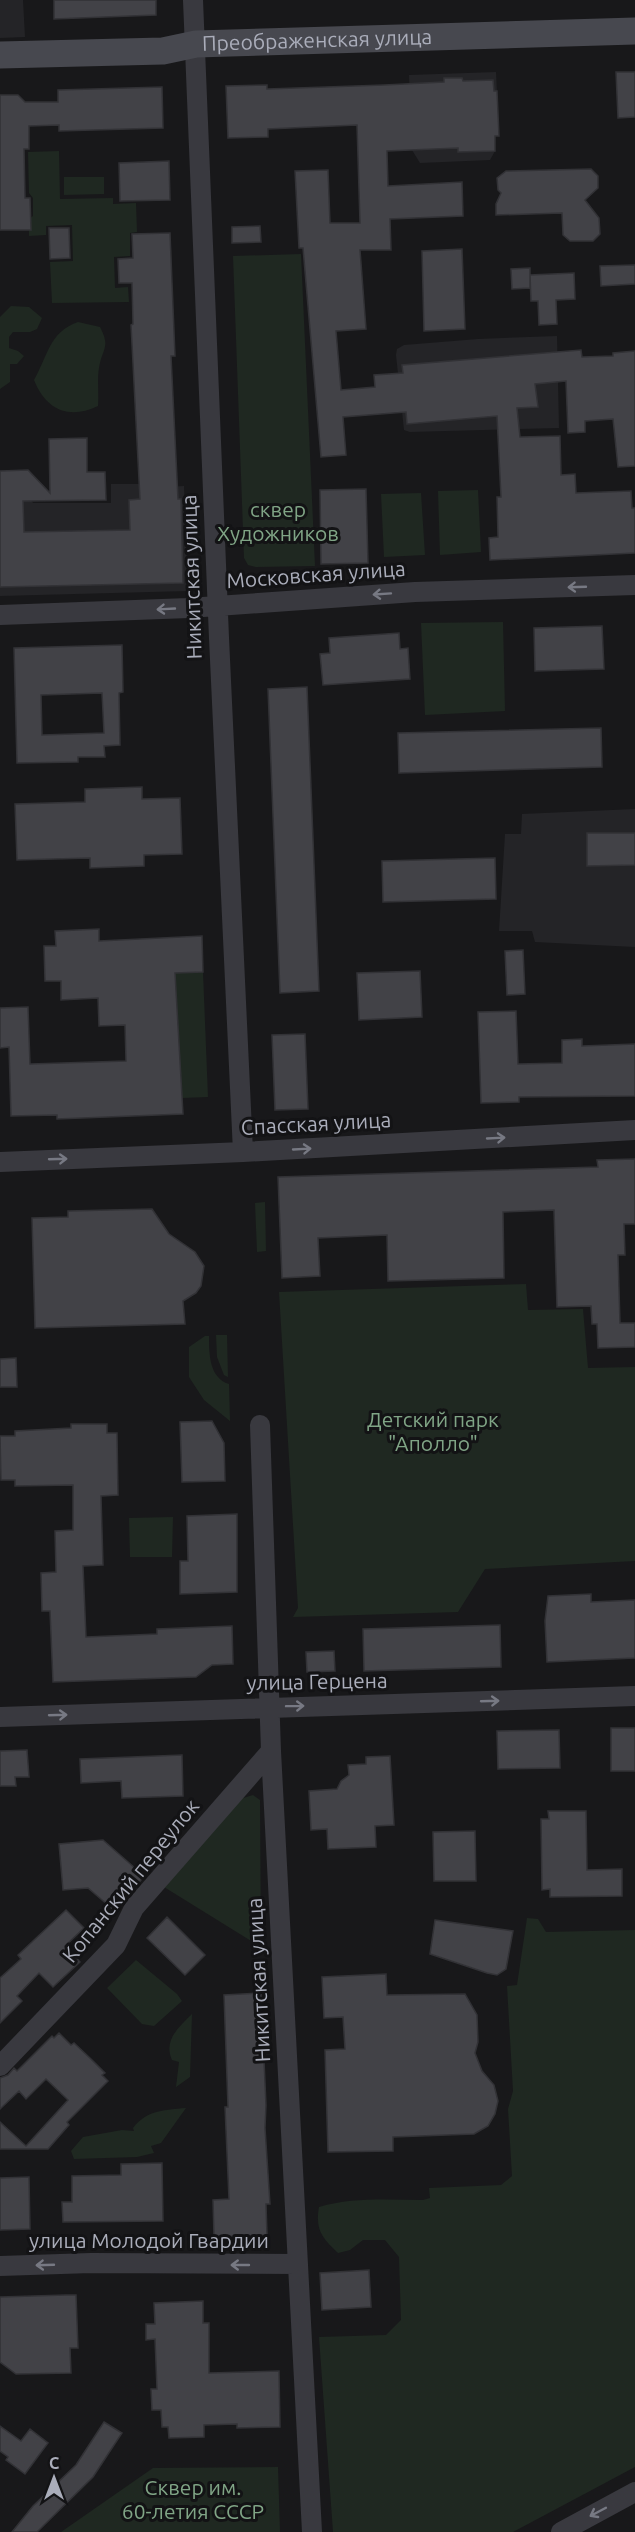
<svg xmlns="http://www.w3.org/2000/svg" width="635" height="2532" font-family="Ubuntu,sans-serif">
<rect width="100%" height="100%" fill="#18181a"/>
<path fill="#242427" d="M0,0H23L25,37L0,38Z
M496,72L499,136H495V151L490,160L420,163L412,150L409,75Z
M557,336L559,428L410,432L404,430L396,355L397,349L404,345L478,339Z
M111,484H139V488L184,486L188,591L0,596V486L29,497L33,503H111Z
M635,809V947L535,942L532,931H499L505,834H521L522,814Z"/>
<path fill="#1f2821" d="M59,151L60,199L113,198V204L136,203L137,232L130,233V256L114,257L115,288L128,287L129,302L52,303L50,262L73,261L72,225L46,226V235L29,236V219L33,216V198L29,193L28,152Z
M64,177H104V194L64,195Z
M301,254L315,566L256,567L248,565L244,558L233,256Z
M11,306L29,307L42,318L37,329L30,332H13L9,337V348L18,351L24,356L17,364H10V382L0,389V317Z
M78,322L100,327C111,348 102,348 99,368C97,379 99,394 98,406C69,420 46,410 34,380C48,356 49,332 78,322Z
M478,490L481,552L440,555L438,491Z
M421,493L425,555L384,557L381,494Z
M503,622L505,711L425,715L421,623Z
M203,972L208,1097L182,1098L175,973Z
M265,1202L266,1251L257,1252L255,1203Z
M526,1284L528,1310L583,1309L588,1368L635,1367V1561L485,1569L458,1612L293,1617L298,1608L279,1292Z
M216,1335H227L228,1377L224,1375L217,1357Z
M205,1336H209C209,1353 209,1378 229,1384L230,1421L204,1400L189,1377V1347Z
M173,1517L172,1557H130L129,1518Z
M253,1795L260,1800L261,1947L164,1887L240,1799Z
M527,1918L538,1919L546,1932L635,1930V2467L513,2532H333L319,2337L386,2335L401,2320L399,2257L385,2240H363L350,2250L338,2253C322,2238 315,2230 319,2207C353,2197 388,2200 423,2200L430,2198L429,2188L501,2185L512,2176L508,2109L513,2091L507,1986L517,1985Z
M136,1960L177,1994L182,2001L154,2026L142,2024L107,1988Z
M192,2014L190,2077L176,2087L179,2062L172,2060C163,2040 179,2027 192,2014Z
M186,2108L161,2143L151,2146L154,2153L137,2157L74,2159L71,2151L83,2137L122,2130L134,2131L133,2128C147,2110 164,2110 186,2108Z
M278,2467L280,2532H61L153,2468Z"/>
<path fill="#424247" stroke="#323236" stroke-width="1.5" fill-rule="evenodd" d="M54,0H156V15L54,19Z
M616,72H635V117L618,118Z
M444,78H462L463,81L493,80L494,91H497L499,136H495V151L458,152V148L387,151L388,186L462,182L463,216L390,219L391,250H360L366,329L336,331L341,390L375,387L374,375L403,373L402,365L581,350L582,357L613,356V353L635,351V466L618,467L613,419L585,421V432L568,433L566,381L535,384L538,407L517,408L520,437L560,436L561,475L575,474L576,493L631,491L632,508H635V553L490,560L489,538L498,537L497,497H501L497,416L407,424L406,412L343,417L346,455L321,457L303,248H299L295,171L328,170L330,223H360L357,125L268,129V137L228,138L226,86L267,85V89L384,85L444,82Z
M162,87L163,128L59,131V125L29,126V149H24L25,198H30L31,230H0V95H18L25,102H58V90Z
M169,161L170,200L120,201L119,163Z
M591,169L598,176V188L585,200L599,218L600,234L593,241H570L563,235L562,213L496,215V204L501,193L498,190L497,178L506,171Z
M260,226L261,242L232,243V227Z
M49,228H69L70,258L50,259Z
M170,233L175,356H171L178,499H181L183,583L0,587V471L28,470L50,493L49,439L87,438V472H105L106,500L23,501L24,532L130,530L129,500L140,499L131,325L133,324L132,283H119L118,259L133,258L132,234Z
M462,249L465,329L424,331L422,251Z
M635,265V284L601,286L600,266Z
M530,268V288L512,289L511,269Z
M574,273L575,299L556,300L557,324L539,325L538,301H531L530,275Z
M366,489L368,563L321,564L320,490Z
M602,626L604,669L535,671L534,628Z
M399,633L400,649L408,648L410,679L323,685L320,654L330,653L329,638Z
M122,645L123,692L119,693L120,745L104,746L105,757H78V762L17,763L14,648ZM102,693L104,733L42,735L41,695Z
M307,687L319,991L280,993L268,689Z
M601,728L602,767L399,773L398,733Z
M142,787V799L180,798L182,854L144,855V866L90,868V858L17,860L15,804L85,802V789Z
M587,833H635V865L587,866Z
M495,858L496,899L383,902L382,861Z
M99,929V941L202,936L203,972L175,973L183,1114L57,1119V1115L11,1116L9,1047L0,1048V1008L28,1007L30,1064L126,1061L125,1025L99,1026L98,998L61,1000V981H45L44,946H56L55,931Z
M523,950L525,994L507,995L505,951Z
M420,971L422,1017L359,1020L357,973Z
M516,1011L518,1064L562,1063V1040L582,1039V1046L635,1044V1096L519,1097V1102L481,1103L478,1012Z
M305,1034L308,1109L275,1110L272,1035Z
M635,1159V1224H624L625,1255H618L620,1323H635V1347L598,1348L597,1324H592L591,1306L557,1307L554,1210L503,1212L504,1278L388,1281L387,1235L318,1238L320,1276L282,1278L278,1177L598,1167L597,1160Z
M152,1209L169,1234L195,1252L204,1266L201,1286L196,1293L183,1301L185,1324L35,1328L32,1218L68,1217V1211Z
M16,1358L17,1387H0V1359Z
M212,1421L224,1443L225,1481L182,1482L180,1422Z
M71,1424H107V1433H117L118,1495L101,1496L103,1565L83,1566L86,1637L157,1634V1629L232,1626L233,1664L212,1665L196,1677L53,1682L50,1611H42L41,1573L56,1572L55,1531L73,1530V1485L15,1486V1480H1L0,1436H15V1431L71,1428Z
M237,1514V1592L180,1594V1561H188L187,1516Z
M591,1594V1602L635,1600V1658L547,1662L545,1621L548,1596Z
M500,1625L501,1667L364,1671L363,1629Z
M334,1651L335,1671L307,1672L306,1652Z
M611,1728H635V1771H611Z
M559,1730L560,1768L498,1769L497,1731Z
M27,1750L29,1777H15L16,1786H0V1751Z
M182,1755L183,1796L122,1798L121,1781L81,1783L80,1759Z
M390,1756L394,1825L375,1826L376,1847L328,1849L327,1829L311,1830L309,1791L337,1789L341,1781L349,1775L348,1765L366,1764V1757Z
M548,1811H586L587,1870L622,1869V1896L550,1897V1889L542,1890L541,1819H549Z
M475,1831L476,1881H434L433,1832Z
M103,1840L144,1876L116,1912L88,1888L63,1890L59,1844Z
M66,1910L84,1928L65,1946L80,1962L53,1987L39,1973L17,1996L22,2001L0,2023V1978L21,1959L18,1955Z
M167,1917L205,1955L185,1975L147,1938Z
M435,1920L513,1931L506,1969L497,1975L487,1973L430,1954Z
M386,1974L387,1995L465,1994L477,2015L478,2042L475,2053L482,2071L494,2085L498,2101L495,2114L488,2126L474,2134L393,2137V2151L328,2152L325,2050L345,2049L343,2017L324,2018L322,1977Z
M261,1993L266,2105L265,2128L270,2204H266L267,2235L214,2237L213,2200L229,2199L225,2107H228L224,1995Z
M59,2033L71,2045L74,2043L91,2059L105,2073L102,2075L108,2081L67,2122L69,2125L48,2149H0V2122L26,2146L68,2100L46,2079L26,2099L19,2091L0,2109V2078L8,2075L14,2068L17,2071L52,2036L54,2038Z
M162,2163L163,2221L63,2222L62,2202H72V2176L121,2175V2164Z
M29,2177L30,2229L0,2230V2178Z
M369,2270L371,2307L322,2310L320,2273Z
M66,2295H76L78,2348H70L71,2373L16,2374L0,2362V2297Z
M203,2301V2323H209V2373L279,2371L280,2427L237,2428V2424L204,2425V2437L169,2438L168,2427H162L161,2410H152L151,2389H157L155,2339L146,2340V2324H155L154,2303Z
M104,2422L122,2433L93,2477L37,2532H12L33,2506L76,2465Z
M0,2426L21,2441L30,2429L48,2443L25,2474L6,2460L8,2457L0,2451Z"/>
<g fill="none" stroke-linecap="round" stroke-linejoin="round">
<path stroke="#39393f" stroke-width="20" d="M193,0L219,638L243,1152
M0,615L189,608L415,592L635,585
M0,1162L243,1152L635,1130
M260,1425L271,1751L312,2532
M0,1717L635,1696
M0,2066L116,1945L134,1908L271,1751
M0,2266L91,2263L298,2264
M561,2532L635,2492"/>
<path stroke="#47484f" stroke-width="27" id="s1" d="M0,55L163,51L196,44L635,31"/>
</g>
<defs><path id="oneway-shaft" d="M-6 0H5M1.5-3L5.5 0L1.5 3" fill="none" stroke-width="1.6" stroke-linecap="round" stroke-linejoin="round" transform="scale(1.5)"/></defs>
<g stroke="#777983">
<use href="#oneway-shaft" transform="translate(577 587) rotate(178)"/>
<use href="#oneway-shaft" transform="translate(382 594) rotate(176)"/>
<use href="#oneway-shaft" transform="translate(166 609) rotate(177)"/>
<use href="#oneway-shaft" transform="translate(496 1138) rotate(-3)"/>
<use href="#oneway-shaft" transform="translate(302 1149) rotate(-3)"/>
<use href="#oneway-shaft" transform="translate(58 1159) rotate(-2)"/>
<use href="#oneway-shaft" transform="translate(490 1701) rotate(-2)"/>
<use href="#oneway-shaft" transform="translate(295 1706) rotate(-1)"/>
<use href="#oneway-shaft" transform="translate(58 1715) rotate(-2)"/>
<use href="#oneway-shaft" transform="translate(45 2265) rotate(178)"/>
<use href="#oneway-shaft" transform="translate(240 2265) rotate(180)"/>
<use href="#oneway-shaft" transform="translate(598 2512) rotate(152)"/>
</g>
<g text-anchor="middle" stroke-width="6" stroke-linejoin="round" paint-order="stroke">
<g font-size="21" fill="#aaadba" stroke="#131315">
<text dy="7" stroke="none"><textPath href="#s1" startOffset="318">Преображенская улица</textPath></text>
<text transform="translate(316 575) rotate(-4)" y="7">Московская улица</text>
<text transform="translate(192 577) rotate(-92)" y="7">Никитская улица</text>
<text transform="translate(316 1124) rotate(-3)" y="7">Спасская улица</text>
<text transform="translate(317 1682) rotate(-1)" y="7">улица Герцена</text>
<text transform="translate(131 1881) rotate(-51)" y="7">Копанский переулок</text>
<text transform="translate(259 1980) rotate(-93)" y="7">Никитская улица</text>
<text x="149" y="2248">улица Молодой Гвардии</text>
</g>
<g font-size="21" fill="#80a586" stroke="#131315">
<text x="278" y="517">сквер<tspan x="278" dy="24">Художников</tspan></text>
<text x="433" y="1427">Детский парк<tspan x="433" dy="24">"Аполло"</tspan></text>
<text x="193" y="2495">Сквер им.<tspan x="193" dy="24">60-летия СССР</tspan></text>
</g>
</g>
<g transform="translate(54 2478)" stroke="#131315" stroke-width="4.5" paint-order="stroke">
<path d="M0-4.5L10 22L0 15L-10 22Z" fill="#aaadba"/>
<text y="-9" font-size="16" font-weight="bold" text-anchor="middle" fill="#aaadba">С</text>
</g>
</svg>
